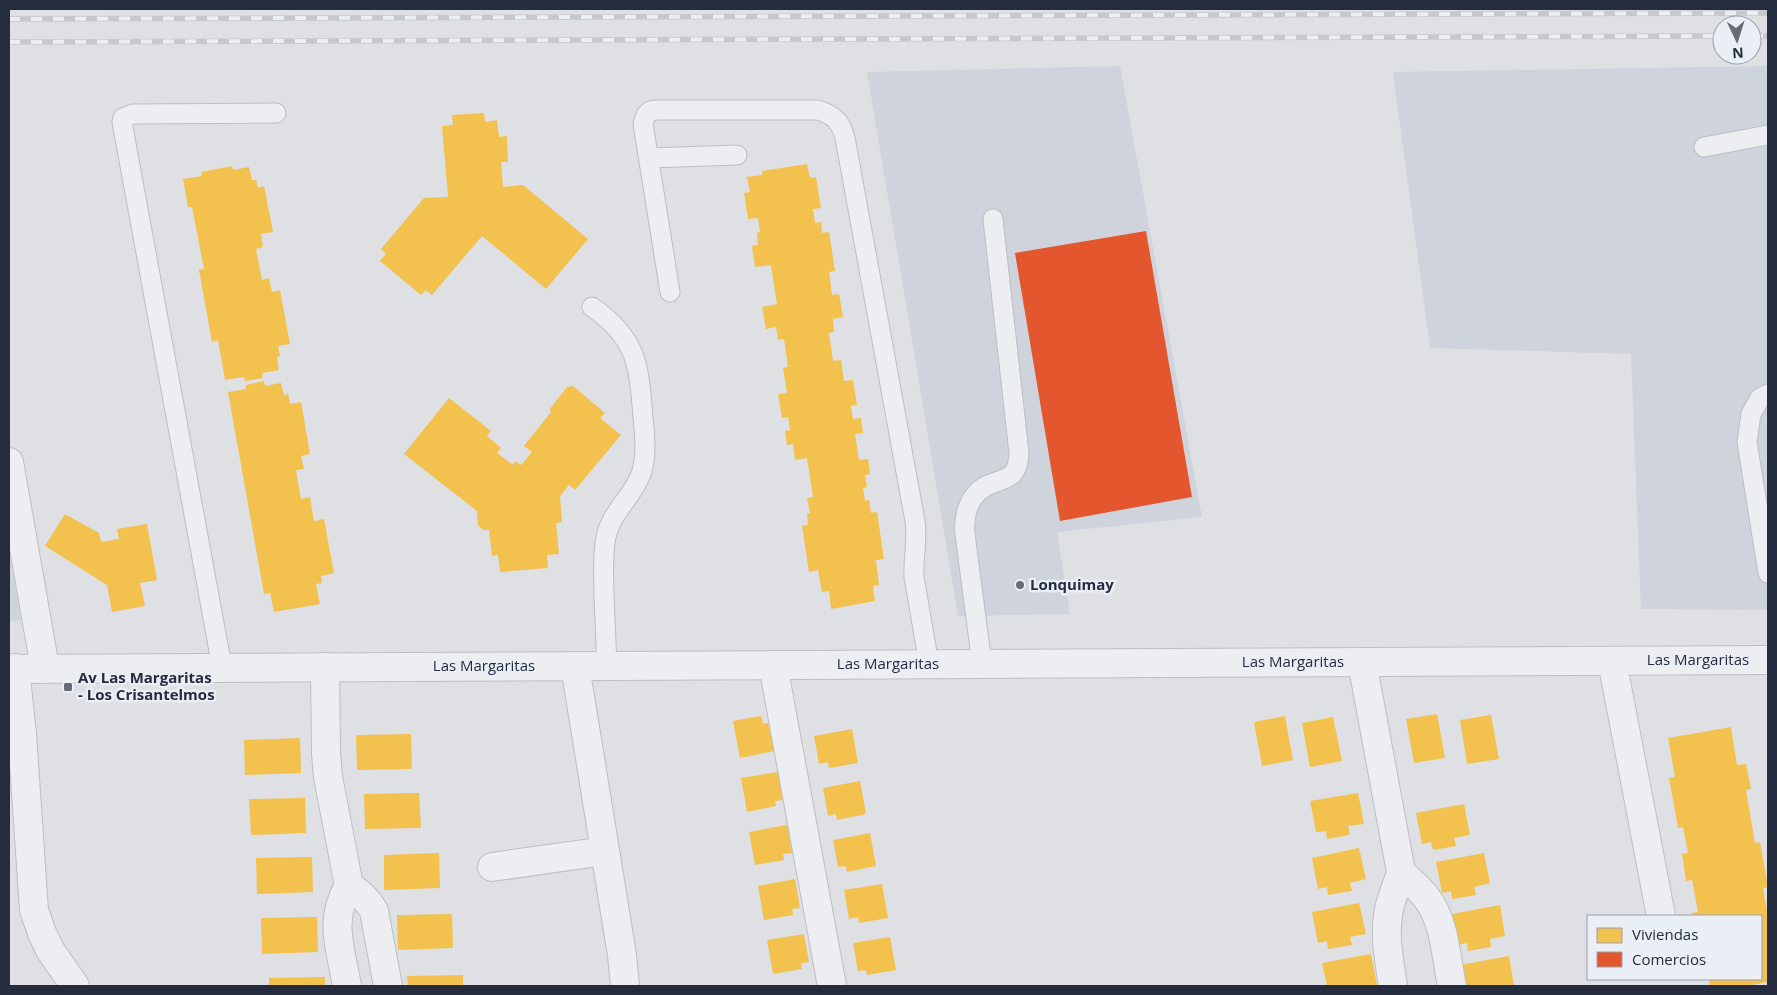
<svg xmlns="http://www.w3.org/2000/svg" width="1777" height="995" font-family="'Open Sans',sans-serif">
<rect width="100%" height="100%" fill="#dee0e4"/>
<path fill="#cfd3db" d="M1120,66L1202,517L1057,532L1070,614L958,616L867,72Z
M1768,66V610L1641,609L1631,354L1430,348L1393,72Z
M9,552L21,620L9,621Z"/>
<path fill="#f2c14e" d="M484,113L485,122L497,120L499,137L507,136L508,162H501L503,187L523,185L588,239L546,289L482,236L432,295L426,290L421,295L380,261L386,254L381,249L424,198L448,197L442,126L453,125L452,115Z
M807,164L810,178L816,177L821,208L813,209L815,223L821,222L822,233L829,232L835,271L829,272L832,295L839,294L843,317L833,319L834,332L829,333L833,361L841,360L844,381L853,380L857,405L851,406L853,419L861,418L863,433L855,434L859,460L868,459L870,474L865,475L867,487L863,488L865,501L869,500L871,513L877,512L884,559L876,560L879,585L873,586L875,601L831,609L829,591L822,592L818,570L809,572L802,526L808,525L807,513H810L807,498L813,497L807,458L795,460L793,444L787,445L785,431L790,430L788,417L782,418L778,394L787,393L783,368L788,367L784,339L778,340L776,327L766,329L762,307L777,304L771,265L755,267L752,246L758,245L757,233L760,232L758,218L748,219L744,193L750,192L747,177L762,175V171Z
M232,166L233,170L249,167L252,180H256L258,188L264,186L273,232L261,234L263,247L256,249L262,280L269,278L272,292L280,290L290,344L278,346L280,356L277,357L279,370L262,373L263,378L245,381L244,377L225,380L218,340L212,342L199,270L204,269L192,207H188L183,179L202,176L201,172Z
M264,381L265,386L281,383L284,395L288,394L290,404L301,402L310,454L301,456L304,469L296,470L301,499L310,497L314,521L324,519L334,573L321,576L322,583L316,584L320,604L274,612L270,593L264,594L228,392L246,389V385Z
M573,386L605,413L600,418L621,435L575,490L569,485L560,496L562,522L556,523L559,554L547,555L548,568L500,572L498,555L492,556L489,530H483L478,525L477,511L404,454L449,398L491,431L487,436L501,448L497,453L513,465L515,461L521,465L532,452L524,446L551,412L549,410L567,387Z
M65,514L99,533L101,542L119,539L117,529L147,524L157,580L140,583L145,606L112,612L107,585L45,546Z
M1437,714L1445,758L1414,763L1406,719Z
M1491,715L1499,759L1467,764L1460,720Z
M761,716L763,724L768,723L774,751L740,758L733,721Z
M1285,716L1293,760L1262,766L1254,722Z
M1333,717L1342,761L1310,767L1302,723Z
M1731,727L1737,765L1746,764L1751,789L1746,790L1755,843L1760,842L1768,887L1763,888L1768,916V982L1746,986H1710L1709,979H1761V916H1693L1692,913L1698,912L1692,880L1686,881L1682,854L1688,853L1683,827L1678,828L1669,778L1675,777L1668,738Z
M852,729L858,763L829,768L828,762L819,764L814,736Z
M411,734L412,769L357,770L356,735Z
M300,738L301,773L245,775L244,740Z
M778,772L783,800L775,801L776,806L747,812L741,778Z
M860,781L866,814L837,820L836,814L828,816L823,788Z
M419,793L421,828L365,829L364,794Z
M1358,793L1364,824L1348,826L1350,835L1327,839L1326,831L1316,832L1310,801Z
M305,798L306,833L251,835L249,799Z
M1464,804L1470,835L1454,838L1456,846L1433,850L1431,842L1422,844L1416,813Z
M787,825L792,853L783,854L784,860L755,865L749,832Z
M870,833L876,866L847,872L846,866L838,867L833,840Z
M1359,848L1366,879L1350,883L1352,891L1328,895L1327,887L1318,889L1312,858Z
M439,853L440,888L384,890V855Z
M1484,853L1490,883L1474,887L1476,895L1452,899L1451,891L1442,893L1436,862Z
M312,857L313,892L257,894L256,858Z
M795,879L800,908L792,909L793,915L764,920L758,886Z
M882,884L888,918L859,923L858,917L849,919L844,890Z
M1359,903L1366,934L1350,937L1352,945L1328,949L1327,941L1318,943L1312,912Z
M1500,905L1505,936L1490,939L1491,947L1468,951L1467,943L1458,945L1452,914Z
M452,914L453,948L398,950L397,915Z
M317,917L318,952L262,954L261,918Z
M804,934L809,962L801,963L802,969L773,974L767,940Z
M890,937L896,970L867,975L866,970L858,971L853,943Z
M1371,954L1377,985L1327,986L1322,963Z
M1509,956L1514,986H1465L1461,965Z
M463,975V986H408L407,976Z
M325,977V986H269V978Z"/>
<path fill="#e4572e" d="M1146,231L1192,497L1060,521L1015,253Z"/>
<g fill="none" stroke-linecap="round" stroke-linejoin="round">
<g stroke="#bcbec2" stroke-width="21">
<path id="service" d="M1704,147L1768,135
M649,158L737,155
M670,292L643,124L646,115L650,111L657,110H818C834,115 841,122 845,138L915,521C918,540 913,558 914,577L929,664
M592,307C638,339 639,366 643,418C645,437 647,456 641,474C632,498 611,512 606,537C602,557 604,577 604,597C605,620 606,643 607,666
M1768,394L1760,398L1751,414L1747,442L1768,573
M982,664L965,534C963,516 969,495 986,486C1006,477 1018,480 1019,453L993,219
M222,667L122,122L123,118L133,114L276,113"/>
</g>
<g stroke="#bcbec2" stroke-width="30">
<path id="minor" d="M9,462L45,668
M1612,661L1661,916
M1362,662L1401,872C1398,883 1393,894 1390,905C1383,933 1389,959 1393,986
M773,665L832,986
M575,666L622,955L625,986
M325,667L326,753L328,777L349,886C328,920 341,950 347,986
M15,668L22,734L34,910L42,933L50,950L75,986
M492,867L605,851
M1401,872C1409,880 1419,888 1426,897C1445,921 1446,957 1452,986
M349,886C361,893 368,900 374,911L388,986"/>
</g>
<g stroke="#bcbec2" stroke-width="30">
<path id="tertiary" d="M9,669L1768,660"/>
</g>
<use href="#service" stroke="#edeef1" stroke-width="19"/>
<use href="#minor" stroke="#edeef1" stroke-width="28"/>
<use href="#tertiary" stroke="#edeef1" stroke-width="28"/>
<g stroke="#c6c8cc" stroke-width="5.5">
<path id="rail" d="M9,19L1768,13
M1752,36H1768
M9,42L1722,36"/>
</g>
<use href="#rail" stroke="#eaeef5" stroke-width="4" stroke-dasharray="11" stroke-linecap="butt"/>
</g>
<g fill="#656b78" stroke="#eaeef5" stroke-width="2">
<circle cx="1020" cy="585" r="5"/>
<rect x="63" y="682" width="10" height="10" rx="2.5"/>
</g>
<g text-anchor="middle" stroke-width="5" stroke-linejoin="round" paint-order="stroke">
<g font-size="15" font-weight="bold" fill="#242c3e" stroke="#eaeef5" text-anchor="start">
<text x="1030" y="590">Lonquimay</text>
<text x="78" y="683">Av Las Margaritas<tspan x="78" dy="17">- Los Crisantelmos</tspan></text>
</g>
<g font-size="15" fill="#242c3e" stroke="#eaeef5">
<text x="1698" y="665">Las Margaritas</text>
<text x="1293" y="667">Las Margaritas</text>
<text x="888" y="669">Las Margaritas</text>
<text x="484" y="671">Las Margaritas</text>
</g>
</g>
<rect width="1777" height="995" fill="none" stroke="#242c3e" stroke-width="20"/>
<rect x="1587" y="915" width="175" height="65" fill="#eaeef5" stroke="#9ba0ac"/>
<rect x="1597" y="928" width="25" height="15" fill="#f2c14e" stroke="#9ba0ac"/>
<text x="1632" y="940" font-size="15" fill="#242c3e">Viviendas</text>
<rect x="1597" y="952" width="25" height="15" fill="#e4572e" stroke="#9ba0ac"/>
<text x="1632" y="965" font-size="15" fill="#242c3e">Comercios</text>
<g transform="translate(1737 40) rotate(176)"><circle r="24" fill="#eaeef5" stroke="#9ba0ac"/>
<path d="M0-4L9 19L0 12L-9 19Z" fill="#656b78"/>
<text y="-8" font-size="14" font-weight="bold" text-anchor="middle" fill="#242c3e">N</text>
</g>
</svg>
